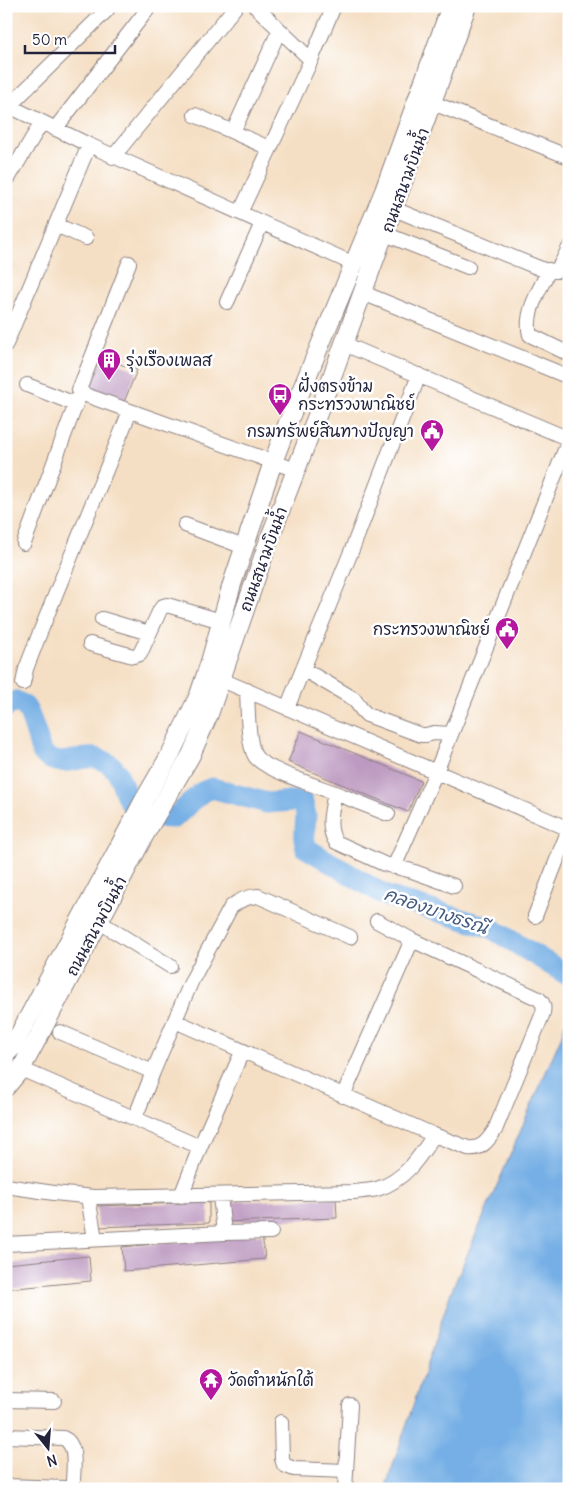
<svg xmlns="http://www.w3.org/2000/svg" width="575" height="1495" font-family="Delius,'Playpen Sans Thai',sans-serif">
<rect width="100%" height="100%" fill="#fff"/>
<filter id="ink" filterUnits="userSpaceOnUse"><feTurbulence type="fractalNoise" baseFrequency=".02" numOctaves="2"/><feDisplacementMap in="SourceGraphic" scale="10" xChannelSelector="R" yChannelSelector="G"/><feConvolveMatrix kernelMatrix="1 2 1 2 8 2 1 2 1" color-interpolation-filters="sRGB"/></filter>
<filter id="wash" filterUnits="userSpaceOnUse"><feTurbulence type="fractalNoise" baseFrequency=".0096" numOctaves="4" result="noise"/><feDisplacementMap in="SourceGraphic" scale="20" xChannelSelector="R" yChannelSelector="G"/><feGaussianBlur stdDeviation="1.12" result="paint"/><feColorMatrix in="noise" values="0 0 0 0 0 0 0 0 0 0 0 0 0 0 0 0 0 1.4 0 .05"/><feComposite in="paint" operator="in"/></filter>
<g filter="url(#wash)">
<rect width="100%" height="100%" fill="#f5dfc4"/>
<path fill="#75afe5" stroke="#4c6890" d="M569,1010V1489H385L451,1292L561,1037Z"/>
<g fill="none" stroke-linecap="round" stroke-linejoin="round">
<path stroke="#75afe5" stroke-width="21" d="M6,707L16,701C19,703 24,705 26,708C31,715 35,731 38,740C39,744 40,751 43,754C62,772 84,751 102,760C125,770 119,788 131,804C141,816 160,818 174,818L202,792L212,788L267,803L292,801L303,803L306,815L304,839L306,848L386,896L491,928L569,976"/>
</g>
<g id="blocks">
<path fill="#bd9ac1" d="M96,356L137,370L122,407L82,393Z
M301,731L421,781L408,812L288,762Z
M336,1198L337,1218L225,1222V1202Z
M209,1202V1223L97,1227V1206Z
M262,1234L265,1259L124,1271L122,1247Z
M89,1256L91,1281L6,1289V1264Z"/>
</g>
</g>
<g filter="url(#ink)">
<use href="#blocks" fill-opacity="0" stroke="#8c8080" stroke-width="1"/>
<g fill="none" stroke-linecap="round" stroke-linejoin="round">
<g stroke="#8c8080" stroke-width="16">
<path id="minor" d="M255,6L311,60
M433,103L569,157
M9,106L89,145L354,264
M6,109L107,10L108,6
M195,115L269,148
M55,129L147,10
M233,132L279,31
M113,157L236,6
M6,182L42,122
M394,209L544,270L556,271L561,264L569,248
M240,213L311,60L334,6
M56,225L86,238
M385,234L468,267
M549,270C540,289 524,313 530,335L569,354
M363,293L569,377
M227,302L262,223
M6,344L89,145
M344,344L569,439
M27,385L75,404
M80,393L296,470
M185,525L244,547
M24,543L80,393L79,390L129,263
M102,619L149,633
M90,644L133,656L140,654L160,610L163,606L167,605L221,621
M303,669L354,699L362,710L367,715L421,735H426L434,733L451,734
M222,680L569,829
M23,683L26,669L39,635L130,411
M247,690C248,706 247,742 255,756C263,769 319,787 335,793C332,809 326,828 336,842L384,864L412,871L454,886
M287,708L353,547L419,375
M335,793L388,814
M394,867L436,772L569,440
M535,916L569,829
M98,921L170,966
M175,1021L434,1135L468,1148C482,1150 488,1140 495,1130L543,1013C544,1007 544,1004 539,999L412,940L377,921
M60,1032L153,1072
M21,1069L200,1147
M343,1096L412,940
M135,1118L153,1072L192,980L231,907C239,900 246,897 258,896L350,937
M6,1186L54,1193L94,1197L353,1192C360,1191 369,1191 377,1189C404,1181 419,1158 434,1135
M220,1195L224,1233
M181,1196L200,1147L242,1052
M88,1197L95,1239
M6,1244L224,1233L271,1232
M6,1400L54,1401
M281,1422L282,1459L284,1465L294,1469L346,1471
M6,1436L63,1438C78,1444 73,1469 73,1483L70,1487L65,1488L6,1486
M345,1489L350,1405"/>
</g>
<g stroke="#8c8080" stroke-width="20">
<path id="major" d="M6,1054L12,1048L144,800L170,755L199,695L210,662L232,584L273,462L289,420L384,191L451,6
M6,1087L21,1069L40,1034L144,836L191,755L209,714L269,540L330,382L467,6"/>
</g>
<use href="#minor" stroke="#fff" stroke-width="14"/>
<use href="#major" stroke="#fff" stroke-width="18"/>
</g>
</g>
<defs>
<g id="building-pin" transform="scale(1.25)"><path d="M0 17L-7.5 6A9.5 9.5 0 1 1 7.5 6Z" fill="#b5179e" stroke="#fff"/><path d="M-4-6H4V6H1V3H-1V6H-4ZM-2.5-4.3h1.7v1.8h-1.7ZM.8-4.3h1.7v1.8H.8ZM-2.5-1h1.7V.8h-1.7ZM.8-1h1.7V.8H.8Z" fill="#fff"/></g>
<g id="bus-pin" transform="scale(1.25)"><path d="M0 17L-7.5 6A9.5 9.5 0 1 1 7.5 6Z" fill="#b5179e" stroke="#fff"/><path d="M-5-6H5V4H4V6H2V4H-2V6H-4V4H-5ZM-3.5-4V0h7V-4ZM-3.5 1.2v1.5H-2V1.2ZM2 1.2v1.5H3.5V1.2Z" fill="#fff"/></g>
<g id="civic-pin" transform="scale(1.25)"><path d="M0 17L-7.5 6A9.5 9.5 0 1 1 7.5 6Z" fill="#b5179e" stroke="#fff"/><path d="M-.6-6.5H3V-4.5H.6V-3L4-1V1h2V6H-6V1h2V-1L-.6-3ZM-1.2 2.5V6h2.4V2.5Z" fill="#fff"/></g>
<g id="temple-pin" transform="scale(1.25)"><path d="M0 17L-7.5 6A9.5 9.5 0 1 1 7.5 6Z" fill="#b5179e" stroke="#fff"/><path d="M0-6L5-2H3V0L6.5 2.5H4V6H1.5V3h-3V6H-4V2.5H-6.5L-3 0V-2H-5Z" fill="#fff"/></g>
</defs>
<g fill-rule="evenodd">
<use href="#building-pin" x="109" y="360"/>
<use href="#bus-pin" x="280" y="395"/>
<use href="#civic-pin" x="432" y="431"/>
<use href="#civic-pin" x="507" y="629"/>
<use href="#temple-pin" x="211" y="1380"/>
</g>
<g text-anchor="middle" stroke-width="5" stroke-linejoin="round" paint-order="stroke">
<g font-size="16" fill="#22223b" stroke="#fff">
<text transform="translate(405 180) rotate(-70)" y="6">ถนนสนามบินน้ำ</text>
<text transform="translate(263 559) rotate(-70)" y="6">ถนนสนามบินน้ำ</text>
<text transform="translate(96 926) rotate(-62)" y="6">ถนนสนามบินน้ำ</text>
</g>
<g font-size="16" fill="#22223b" stroke="#fff" text-anchor="start">
<text x="126" y="366">รุ่งเรืองเพลส</text>
<text x="298" y="392">ฝั่งตรงข้าม<tspan x="298" dy="18">กระทรวงพาณิชย์</tspan></text>
<text x="414" y="437" text-anchor="end">กรมทรัพย์สินทางปัญญา</text>
<text x="490" y="635" text-anchor="end">กระทรวงพาณิชย์</text>
<text x="228" y="1386">วัดตำหนักใต้</text>
</g>
<g font-size="18" font-style="italic" fill="#435a7f" stroke="#fff">
<text transform="translate(436 911) rotate(19)" y="6">คลองบางธรณี</text>
</g>
</g>
<rect width="575" height="1495" fill="none" stroke="#fff" stroke-width="25"/>
<g transform="translate(48 1448) rotate(163)" stroke="#ffffff" stroke-width="4" paint-order="stroke">
<path d="M0-4L9 19L0 12L-9 19Z" fill="#22223b"/>
<text y="-8" font-size="14" font-weight="bold" text-anchor="middle" fill="#22223b">N</text>
</g>
<path d="M25 45v8h90v-8" fill="none" stroke="#22223b" stroke-width="2.5"/>
<text x="32" y="45" font-size="15" fill="#22223b" stroke="#ffffff" stroke-width="4" paint-order="stroke">50 m</text>
</svg>
